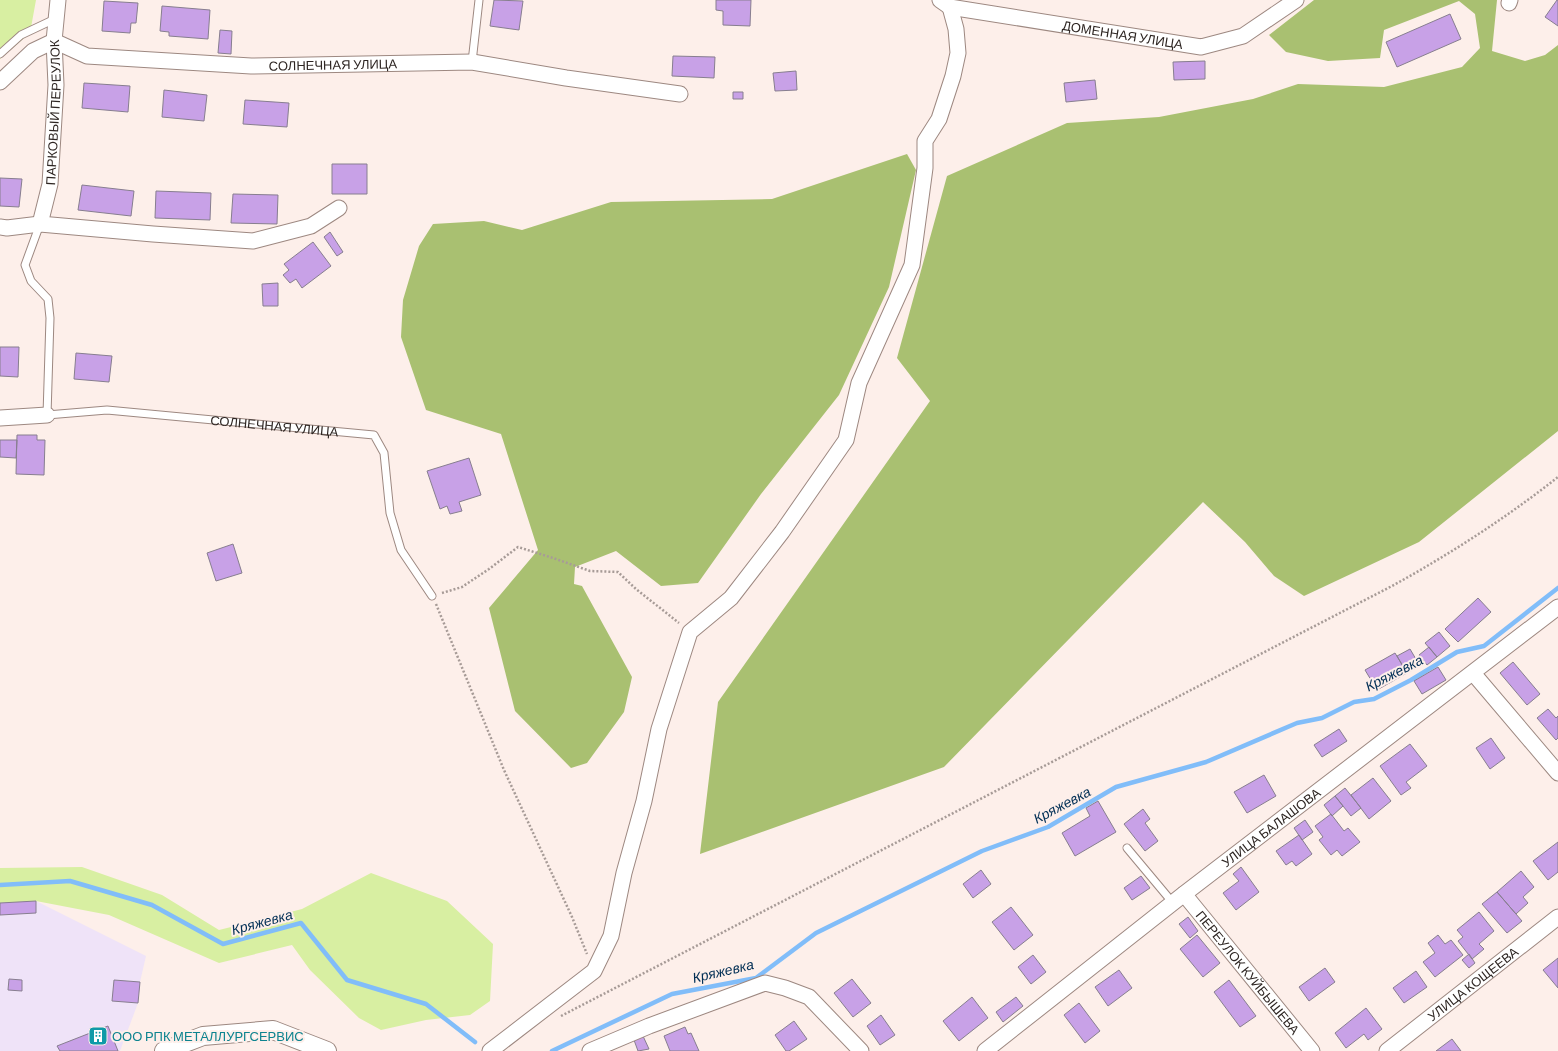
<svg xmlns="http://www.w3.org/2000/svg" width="1558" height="1051" font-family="Barlow,sans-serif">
<rect width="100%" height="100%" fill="#fdefea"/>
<path fill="#efe3f8" d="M36,901L146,956L140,982L138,1003L120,1051H0V903Z"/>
<path fill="#d8efa2" d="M0,0H36L30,33L0,59Z
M82,867L162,895L219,930L302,909L371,873L447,901L493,944L490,1001L470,1015L426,1020L381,1030L359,1018L310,970L292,945L219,963L109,915L36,901L0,903V868Z"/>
<path fill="#a9c071" d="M1314,0H1497L1492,51L1525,61L1545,55L1558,45V431L1419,542L1304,596L1274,576L1245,542L1203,502L944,767L700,854L718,702L930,401L897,358L947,176L1067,123L1159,117L1253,99L1298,84L1384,87L1462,67L1480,48L1475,14L1459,1L1384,30L1380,58L1328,61L1286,52L1269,35Z
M907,154L916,170L889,287L839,395L761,494L698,583L661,586L616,551L575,567L574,584L582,586L632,677L624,712L587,763L571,768L515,711L489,608L538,550L501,434L426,410L401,337L403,300L419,246L433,224L484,221L522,230L611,202L772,199Z"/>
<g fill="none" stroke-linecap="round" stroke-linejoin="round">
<path stroke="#81bdf9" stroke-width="4.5" d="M0,885L70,881L152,905L223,944L301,923L347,980L426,1004L475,1042
M552,1051L672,994L756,978L816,933L982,851L1048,827L1116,787L1206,762L1297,723L1322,718L1354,702L1374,699L1411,680L1457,652L1484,646L1558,588"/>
</g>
<path fill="#c8a1e7" stroke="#877e8f" d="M494,0L523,1L519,30L490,26Z
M716,0H751L750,26L723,25V11L716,10Z
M1557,0H1558V26L1545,17Z
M104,1L138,3L136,23H131L130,33L102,31Z
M162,6L210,10L208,39L169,36V32L160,31Z
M1450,14L1461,39L1397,67L1386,42Z
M220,30L232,31L231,54L218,53Z
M673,56L715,57L714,78L672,76Z
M1205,61V79L1174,80L1173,62Z
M796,71L797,90L775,91L773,73Z
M1095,80L1097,99L1066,102L1064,83Z
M84,83L130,86L128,112L82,108Z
M164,90L207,95L204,121L162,117Z
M733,92H743V99H733Z
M245,100L289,103L287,127L243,124Z
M332,164H367V194H332Z
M0,178L22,179L19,207L0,206Z
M82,185L134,191L131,216L78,210Z
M156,191L211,193L210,220L155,218Z
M233,194L278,195L277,224L231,223Z
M330,232L343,252L337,256L324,237Z
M313,242L331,266L302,288L296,279L290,283L283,275L289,270L284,264Z
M278,283V306H263L262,284Z
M0,347H19L18,377L0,376Z
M76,353L112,356L109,382L74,379Z
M17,435H37V440H45L44,475L16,474Z
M0,440H17L16,458L0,457Z
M469,458L481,495L459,502L462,511L450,514L447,506L440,509L427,471Z
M233,544L242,573L216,581L207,553Z
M1478,598L1491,612L1458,642L1445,629Z
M1439,632L1450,646L1437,657L1425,643Z
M1429,647L1437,657L1427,665L1419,655Z
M1410,649L1420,666L1407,673L1397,656Z
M1395,653L1407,673L1377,690L1365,670Z
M1513,662L1540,694L1527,705L1500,673Z
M1438,667L1446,680L1422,694L1414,681Z
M1548,709L1556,718L1558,716V738L1556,740L1537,718Z
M1339,729L1347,741L1322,757L1314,745Z
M1491,738L1505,758L1490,769L1476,748Z
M1410,744L1427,766L1406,782L1411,788L1401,795L1380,766Z
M1264,775L1276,796L1247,813L1234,792Z
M1373,778L1391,801L1369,819L1351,795Z
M1345,788L1361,808L1351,816L1335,796Z
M1335,796L1343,806L1332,816L1324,805Z
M1098,801L1116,832L1075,856L1062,833L1090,816L1086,808Z
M1143,809L1150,819L1145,823L1158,841L1145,851L1124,824Z
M1331,814L1344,831L1348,828L1360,842L1342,856L1337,850L1331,855L1319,840L1323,837L1315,826Z
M1305,820L1313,832L1302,840L1294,828Z
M1299,835L1312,854L1296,866L1292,861L1286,865L1276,851Z
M1558,842V872L1548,880L1533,861Z
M1241,867L1259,892L1236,910L1223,893L1239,881L1233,874Z
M981,870L991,884L973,898L963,884Z
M1521,871L1534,887L1523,897L1528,903L1516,914L1497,892Z
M1141,876L1150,888L1132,900L1124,888Z
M1497,892L1522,921L1507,933L1482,904Z
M36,901V913L0,915V903Z
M1011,907L1033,935L1014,950L992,922Z
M1479,912L1494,931L1479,944L1484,949L1472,959L1458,941L1463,937L1457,930Z
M1188,917L1198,931L1190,938L1179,924Z
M1197,935L1220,963L1203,977L1180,949Z
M1438,935L1445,944L1451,940L1463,955L1435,977L1423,962L1435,953L1428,943Z
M1469,954L1475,963L1469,968L1462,960Z
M1033,955L1046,972L1031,984L1018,967Z
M1558,958V988L1543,970Z
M1325,968L1335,982L1309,1001L1299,987Z
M1119,970L1132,988L1108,1006L1095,987Z
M1416,971L1427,987L1404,1003L1393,988Z
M9,979L22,980V991L8,990Z
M852,979L871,1003L853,1017L834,993Z
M114,980L140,982L138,1003L112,1001Z
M1229,980L1256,1016L1240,1027L1214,992Z
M972,997L988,1018L959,1041L943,1021Z
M1016,997L1023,1006L1003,1022L996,1012Z
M1079,1003L1100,1031L1085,1043L1064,1015Z
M1366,1008L1382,1029L1368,1040L1364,1034L1346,1048L1335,1033Z
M881,1015L895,1035L880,1045L867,1026Z
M794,1021L807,1039L789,1051H786L775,1035Z
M108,1026L118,1051H60L57,1046Z
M685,1027L688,1034L691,1033L699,1051H670L664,1036Z
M643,1036L649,1049L638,1051L634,1040Z
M1452,1039L1461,1051H1436Z"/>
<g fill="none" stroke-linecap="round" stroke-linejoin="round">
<g stroke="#9d8881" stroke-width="9">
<g id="service">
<path d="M0,54L21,35L57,18"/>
<path d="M472,62L479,0"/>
<path id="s1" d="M40,224L25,265L31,281L48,299L50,318L47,415L107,410L374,435L384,453L390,513L401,550L432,596"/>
<path d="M1127,848L1173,903"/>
</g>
</g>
<g stroke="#9d8881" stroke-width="17">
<g id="minor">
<path id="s2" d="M940,0L950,7L1201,47L1243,36L1296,0"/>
<path d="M1509,3L1510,0"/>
<path id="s3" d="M0,82L33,51L54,41L87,56L251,66L472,62L566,78L680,94"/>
<path id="s4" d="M40,224L50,184L56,85L54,41L58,0"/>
<path d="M0,227L7,228L40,224L153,234L253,241L311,226L339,208"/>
<path d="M0,418L47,415"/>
<path d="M1473,673L1558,773"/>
<path id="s5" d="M1184,894L1312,1051"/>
<path d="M490,1051L594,971L611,936L624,873L644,801L659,729L690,632L731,598L782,532L846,440L859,383L912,265L925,168V141L939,119L953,76L958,53L956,29L950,7"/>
<path d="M590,1051L649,1026L765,983L785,988L809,997L861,1051"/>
<path id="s6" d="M985,1051L1184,894L1558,607"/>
<path id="s7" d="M1387,1051L1558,917"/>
</g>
</g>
<g stroke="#9d8881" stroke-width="20">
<path id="tertiary" d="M164,1051L203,1036L273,1030L327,1051"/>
</g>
<path stroke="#a79b97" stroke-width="2.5" stroke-dasharray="2 2" stroke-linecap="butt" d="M442,593L462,587L489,569L518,547L553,558L590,571L618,572L636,589L679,623
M436,604L504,770L572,917L587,954
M561,1016L1392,586C1450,554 1506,518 1558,477"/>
<use href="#service" stroke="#fff" stroke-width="7"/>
<use href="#minor" stroke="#fff" stroke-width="15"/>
<use href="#tertiary" stroke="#fff" stroke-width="18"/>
</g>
<defs>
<g id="building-square" transform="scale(1)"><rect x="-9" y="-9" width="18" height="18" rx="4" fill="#0f9aa8" stroke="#fdefea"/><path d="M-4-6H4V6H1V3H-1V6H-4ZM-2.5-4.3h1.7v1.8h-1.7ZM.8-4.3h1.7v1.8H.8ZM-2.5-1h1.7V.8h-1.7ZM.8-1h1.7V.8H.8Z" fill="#fff"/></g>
</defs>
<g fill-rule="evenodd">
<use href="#building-square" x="98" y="1036"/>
</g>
<g text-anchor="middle" stroke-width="4" stroke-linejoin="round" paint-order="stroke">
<g font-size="13" fill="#2e2623" stroke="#fdefea">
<text dy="5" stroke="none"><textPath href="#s2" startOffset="187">ДОМЕННАЯ УЛИЦА</textPath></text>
<text dy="5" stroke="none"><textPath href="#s3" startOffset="351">СОЛНЕЧНАЯ УЛИЦА</textPath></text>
<text dy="5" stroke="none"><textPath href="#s4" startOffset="113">ПАРКОВЫЙ ПЕРЕУЛОК</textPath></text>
<text dy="5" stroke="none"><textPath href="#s1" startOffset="430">СОЛНЕЧНАЯ УЛИЦА</textPath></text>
<text dy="5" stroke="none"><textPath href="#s6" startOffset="363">УЛИЦА БАЛАШОВА</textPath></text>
<text dy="5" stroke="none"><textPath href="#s5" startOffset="101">ПЕРЕУЛОК КУЙБЫШЕВА</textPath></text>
<text dy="5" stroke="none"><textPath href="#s7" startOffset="109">УЛИЦА КОЩЕЕВА</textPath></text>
</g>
<g font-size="13" fill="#0d838f" stroke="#fdefea" text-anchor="start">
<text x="112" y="1041">ООО РПК МЕТАЛЛУРГСЕРВИС</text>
</g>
<g font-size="14" font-style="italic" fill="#022f55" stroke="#fdefea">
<text transform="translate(1394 673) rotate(-27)" y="5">Кряжевка</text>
<text transform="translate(1062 805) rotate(-28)" y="5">Кряжевка</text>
<text transform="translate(262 922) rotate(-15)" y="5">Кряжевка</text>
<text transform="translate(723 971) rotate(-13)" y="5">Кряжевка</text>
</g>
</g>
</svg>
